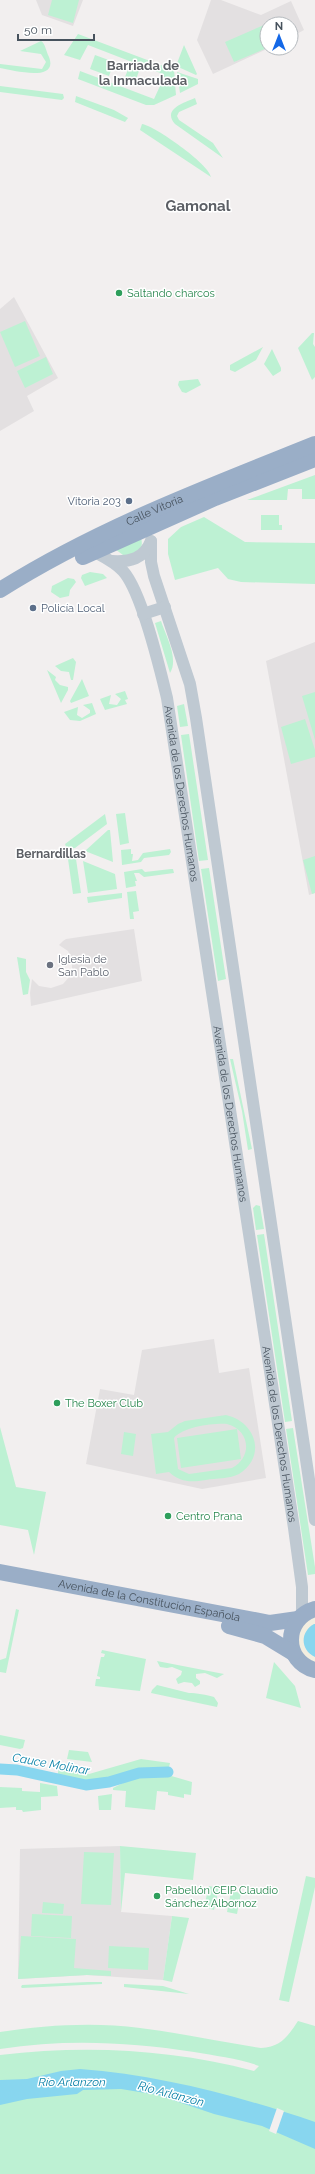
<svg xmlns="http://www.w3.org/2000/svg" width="315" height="2174" font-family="Raleway,sans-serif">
<rect width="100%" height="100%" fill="#f2efef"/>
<path fill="#e3e0e1" d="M36,0H83L73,26L42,15Z
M211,0H221L261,15L291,1L304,30L291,37V24H267V48H269L213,74L197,40Z
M14,297L58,378L27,396L34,411L0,431V309Z
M315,642V893L309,895L266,661Z
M134,929L142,981L31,1006L30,993L32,979L39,986L51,988L63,984L70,976L72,969V960L68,951L59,945L63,941L66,939Z
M214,1339L219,1373L249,1368L266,1478L202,1489L86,1464L100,1389L134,1395L142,1350Z
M120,1846L121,1912L172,1916L163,1980L87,1975L18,1979L20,1849Z"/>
<path fill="#bdf1d3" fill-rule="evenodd" d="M52,0H79L73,23L48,15Z
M264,25L267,31V48L234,62L225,42Z
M78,34L174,70L175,80L161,83L163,74L88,45L80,60L64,55Z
M41,41C45,43 46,51 49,57C59,83 12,70 0,68V64L42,69L46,62L41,54L20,51Z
M184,45L197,74L196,75L176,66Z
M95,55L114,62L109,76L90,69Z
M129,67L139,71L134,85L123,82Z
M80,71L154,99L160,86L175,84L176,95L154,105H146L78,79Z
M177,72L198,79V84L180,93Z
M0,86L63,94L64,98L62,100L0,92Z
M76,96L114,110L128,118L125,122L75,102Z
M195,98L197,104L179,112L177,116L179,120L213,143L223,158L175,124C162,109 184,103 195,98Z
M142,124C155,126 209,164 211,177L140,130Z
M25,321L40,356L15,367L0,332Z
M312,333H314L313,344L315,347V377L312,380L298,348Z
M263,347L256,360L235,372L230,370V365Z
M272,349L281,368V371L273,376L264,364Z
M46,357L53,374L25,388L17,371Z
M198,379L201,385L186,393L182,392L178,385L179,381Z
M315,475V499H302V489H288L287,500H247Z
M261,515H279V525H282V530H261Z
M204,517L245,542L315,543V584L241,582L228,579L218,568L175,580L168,554V539L181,527Z
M141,538C145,552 134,555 123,555L115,549Z
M90,572L103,574L107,578L85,586L81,578L82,575Z
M68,578L74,579L76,582L70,590L69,596L60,598L51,592L52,586Z
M161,621C166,636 179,659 170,673L155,623Z
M73,658L76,662L73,680H71L69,672L61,671L55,666Z
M47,670L56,677L55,680L60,685L68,687V690L61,703Z
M82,679L89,696L71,703L70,701Z
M125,691L128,699L125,700L127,704L105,710L100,699L111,695L109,704L117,705L121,699L115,694Z
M315,692V740L302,696Z
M92,703L96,714L80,721L70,720L64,712L78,707L77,715L82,718L90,713V710L83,705Z
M184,704L188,726L180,727L177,706Z
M305,719L315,750V757L291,764L281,727Z
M189,734L208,860L199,861L181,735Z
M125,813L129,843L120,845L116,814Z
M105,814L107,824L75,848L67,849L65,844Z
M108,830H110L113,862L85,851Z
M131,849V854H133L132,861L138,860L143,853L170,849L171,852L169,855L144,858L141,862L122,865L121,850Z
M315,856V893L312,894L303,860Z
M68,859H76L81,893L73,894Z
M83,861L115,874L117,889L88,893Z
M209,868L226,979L218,981L201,869Z
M142,869L145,872L171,869H173L174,873L144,877L139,873H134L137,881H135L136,886L126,888L124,872Z
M136,891L139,911L133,912L134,919H130L127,892Z
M122,893V898L88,903L87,897Z
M17,957L26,959V972L30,980L28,994L23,995Z
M230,1059H233L252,1149L248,1150L242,1111Z
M256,1205L260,1206L264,1229L256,1230L253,1208Z
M264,1234L292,1421L285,1422L257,1235Z
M226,1415C256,1422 267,1456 239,1474C230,1479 216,1478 206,1480C191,1482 181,1483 169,1472L156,1474L151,1434L168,1432L178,1424L185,1421ZM227,1424C250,1430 253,1457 232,1468L189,1474L178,1469L174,1438C183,1427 213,1423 227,1424Z
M0,1427L16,1487L46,1492L34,1555L28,1530L0,1525Z
M293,1428L315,1567V1574L308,1575L286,1429Z
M237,1429L241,1459L181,1468L177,1438Z
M124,1432L136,1434L133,1456L121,1454Z
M16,1609L19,1610L6,1673L0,1672V1660L6,1658Z
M102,1650L146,1659L140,1691L95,1686L96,1679H100V1677L97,1676L101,1657H104L105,1654L101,1653Z
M157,1661L224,1674L217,1678L205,1673L196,1674V1678L200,1681V1684L195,1687L192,1683L184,1682L178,1684L176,1679L181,1675L182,1671L172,1667L167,1668L160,1667Z
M274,1662L295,1686L301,1708L266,1698Z
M157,1685L189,1693C196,1693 207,1695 214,1697L218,1703L217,1707L151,1693L152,1690Z
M0,1735L25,1740L23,1748L20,1749L0,1745Z
M69,1750L88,1752L92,1762L67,1759Z
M141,1759L170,1763L168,1771L145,1770L89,1784L57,1778L59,1767L89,1774Z
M149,1775H168L192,1782L191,1795L184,1794V1798L168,1795V1792L157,1791L155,1810L125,1807L126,1791L113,1790V1788L131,1779Z
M40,1783L57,1786L58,1796L41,1797V1810L23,1812L22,1810H16V1807L0,1808V1787L22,1788V1791L40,1792Z
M112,1794L111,1810H99L98,1796Z
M120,1846L196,1853L193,1880L125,1873L121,1912Z
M84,1852L114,1853L111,1905L81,1904Z
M306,1876L315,1878V1887L289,2002L279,2000Z
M209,1886L219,1888L214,1910L204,1907Z
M231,1891L241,1893L237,1914L227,1912Z
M43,1902L64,1904L63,1914L42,1913Z
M32,1914L72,1916L71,1938L31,1936Z
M172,1916L189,1918L172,1982L163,1980Z
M21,1936L76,1939L74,1968L111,1971V1976L87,1975L18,1979Z
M109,1946L149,1948L148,1970L108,1968Z
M88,1982H102V1984L22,1988L21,1987L22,1985Z
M124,1984L163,1986L189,1994L124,1987Z
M298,2021L315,2026V2174H0V2055C86,2045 170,2049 254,2071L259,2066C239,2058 215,2056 194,2052C128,2042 66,2039 0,2049V2032C46,2025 94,2022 140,2028C181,2033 221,2042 261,2048C281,2047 288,2036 298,2021Z"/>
<path fill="#f3eee0" d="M315,1617V1624L309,1628L304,1642L307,1651L315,1657V1664L303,1657L297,1639L304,1623Z"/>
<path fill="#88d6ef" d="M314,1624H315V1657C300,1650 300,1632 314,1624Z
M80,2069C160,2075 239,2096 315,2122V2149L262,2126L214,2114L158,2095L121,2089L83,2090L77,2094L27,2099L0,2105V2080L27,2079L61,2071Z"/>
<path fill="#f2efef" d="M277,2108L284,2111L276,2134L269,2131Z"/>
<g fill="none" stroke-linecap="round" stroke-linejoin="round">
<path stroke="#88d6ef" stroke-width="11" d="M0,1769L17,1770L86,1785L109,1782L139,1773L168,1772"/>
<g stroke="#bfc9d2" stroke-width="12">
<path d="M151,541V562L154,576L190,684L196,718L315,1520"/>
<path id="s1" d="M93,551C104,557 115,562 123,571C142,592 160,669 167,698L294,1528L302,1587V1616"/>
<path d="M112,561C130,562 144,559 151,541"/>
<path d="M143,614L165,607"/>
</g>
<g stroke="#9aaec7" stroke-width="16">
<path d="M83,557L215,498L315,459"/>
<path id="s2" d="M0,590C98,528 208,487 315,444"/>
<path id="s3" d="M0,1572L270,1623L298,1619"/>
<path d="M315,1609C283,1618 283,1662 315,1670"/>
<path d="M229,1626L265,1636L293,1653"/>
</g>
</g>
<g fill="#2e9e5b" stroke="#fff" stroke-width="1.5">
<circle cx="119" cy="293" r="4"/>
<circle cx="57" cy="1403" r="4"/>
<circle cx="168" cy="1516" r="4"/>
<circle cx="157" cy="1896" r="4"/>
</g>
<g fill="#5c6f8a" stroke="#fff" stroke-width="1.5">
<circle cx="129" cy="501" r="4"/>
<circle cx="33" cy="608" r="4"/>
</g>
<circle fill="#6b7280" stroke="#fff" stroke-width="1.5" cx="50" cy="965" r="4"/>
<g text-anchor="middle" stroke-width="3" stroke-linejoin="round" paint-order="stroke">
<g font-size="11" fill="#27864d" stroke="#fff" text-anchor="start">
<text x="127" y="297">Saltando charcos</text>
<text x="65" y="1407">The Boxer Club</text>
<text x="176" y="1520">Centro Prana</text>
<text x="165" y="1894">Pabellón CEIP Claudio<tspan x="165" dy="13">Sánchez Albornoz</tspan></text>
</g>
<g font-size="11" fill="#4e5e75" stroke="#fff" text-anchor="end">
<text x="121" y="505">Vitoria 203</text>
<text x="41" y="612" text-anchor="start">Policía Local</text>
</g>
<g font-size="11" fill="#47525d" stroke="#fff">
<text dy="4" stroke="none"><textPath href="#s2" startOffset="174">Calle Vitoria</textPath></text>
<text dy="4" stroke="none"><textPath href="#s1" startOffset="268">Avenida de los Derechos Humanos</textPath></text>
<text dy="4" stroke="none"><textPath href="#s1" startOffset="592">Avenida de los Derechos Humanos</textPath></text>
<text dy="4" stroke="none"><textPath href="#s1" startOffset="916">Avenida de los Derechos Humanos</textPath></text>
<text dy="4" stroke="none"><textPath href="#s3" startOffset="152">Avenida de la Constitución Española</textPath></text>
</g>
<g font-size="11" fill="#5b616d" stroke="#fff" text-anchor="start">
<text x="58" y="963">Iglesia de<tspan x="58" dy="13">San Pablo</tspan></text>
</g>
<g font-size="12" font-weight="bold" fill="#5c5f65" stroke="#fff">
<text x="51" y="858">Bernardillas</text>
</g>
<g font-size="12" font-style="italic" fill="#0880a7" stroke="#fff">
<text transform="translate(51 1764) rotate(10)" y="4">Cauce Molinar</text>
<text x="72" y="2086">Río Arlanzon</text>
<text transform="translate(171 2094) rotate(15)" y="4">Río Arlanzón</text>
</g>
<g font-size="13" font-weight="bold" fill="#5c5f65" stroke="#fff">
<text x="143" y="70">Barriada de<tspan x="143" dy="15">la Inmaculada</tspan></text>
</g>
<g font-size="15" font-weight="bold" fill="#5c5f65" stroke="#fff">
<text x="198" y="211">Gamonal</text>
</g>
</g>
<g transform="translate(279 36)"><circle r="19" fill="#ffffff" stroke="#b5babe"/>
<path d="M0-3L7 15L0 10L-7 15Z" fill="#1468e7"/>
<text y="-6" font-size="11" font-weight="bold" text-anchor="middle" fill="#47525d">N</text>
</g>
<path d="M18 34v6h76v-6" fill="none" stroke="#47525d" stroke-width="2"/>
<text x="24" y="34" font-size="12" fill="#47525d" stroke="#ffffff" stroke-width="3" paint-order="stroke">50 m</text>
</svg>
